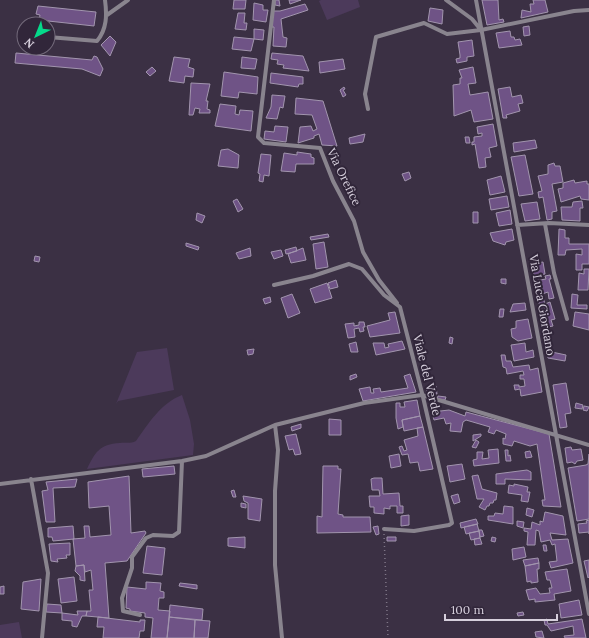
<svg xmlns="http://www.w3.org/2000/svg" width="589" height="638" font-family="Lora,serif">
<rect width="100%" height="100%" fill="#3b3044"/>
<path fill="#4c3a5b" d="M321,0H358L360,7L327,20L319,1Z
M167,348L174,390L118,401L116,404L137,352Z
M182,395L190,420L194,444L193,455L87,469C95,453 99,444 120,443C125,442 130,444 136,441C148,424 161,403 182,395Z
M19,622L22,638H0V625Z"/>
<path fill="#6f5386" stroke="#a295ae" d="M234,0H246L245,9H233Z
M275,0H279L280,6L275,5Z
M289,0H301L290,4Z
M482,0H498L499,20L503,19L504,22L487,25Z
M533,0H545L548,12L521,18L522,10L531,12L530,4H534Z
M254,3L263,5V10H268L266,22L253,20Z
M305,4L308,10L281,19L283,37L287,38L286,47L273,46L274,27H272L273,11H280Z
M38,6L96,12L94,26L39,20L40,15L36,14Z
M430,8L443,10L442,24L428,21Z
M238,13H245L244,23H247L246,30L235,29Z
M529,26L530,35L524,36L523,27Z
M254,29L264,30L263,40L254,39Z
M510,31L511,37H514L515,40L520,39L522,45L499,48L496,33Z
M110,36L116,42L110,56L101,45Z
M234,37L254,39L251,51L232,49Z
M472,40L474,56L467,57V61L457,63L456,59L460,58V55L458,42Z
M16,53L92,60L94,56L97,57L103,69L100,76L82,69L15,63Z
M272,53L303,56L309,71L283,68L284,65L277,64L278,60L271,59Z
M174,57L190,59L188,67L194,69L193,77L185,76L184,83L169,81Z
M242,57L257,59L255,69L241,68Z
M343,59L345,69L320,73L319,62Z
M152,67L156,71L150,76L146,72Z
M473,67L476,83L468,84L470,95L488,92L493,119L474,122L471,110L454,116L453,85L460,84V78H462L459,70Z
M224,72L258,77L257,94L239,92L238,98L221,96Z
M271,73L303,77V84H299L298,87L270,83Z
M191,83L210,84L206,101H208L207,109L210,110V113H199L200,109L195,108L193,115H189Z
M344,87L345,89L343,90L346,95L343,97L340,90Z
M510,87L512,97L521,95L523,103L518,104L520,111L506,115L507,118H503L498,89Z
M272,95L285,96L283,108L280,107L277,119L266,118L271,107Z
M296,98L323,101L337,146L322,145L319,134L314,136V138L298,143L300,127L311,126L313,131L317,129L312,115L295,114Z
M220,104L236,106L235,114L239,115L240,110L253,111L251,131L215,126Z
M493,124L497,146L489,148L491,157L485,158L486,167L479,168L475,144L472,145V142H474V137L482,136V133L478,134L477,127Z
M275,126L288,127L286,142L264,139L265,131L274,132Z
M365,134L363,142L350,144L349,138Z
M465,137H469L470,143H466Z
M535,140L537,148L514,152L513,143Z
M228,149L239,155L238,168L218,166L221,150Z
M297,152L311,154V157L314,158V164H296L295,172L281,171L284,153L297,155Z
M261,154L271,155L269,176L264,175L263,182L259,181L260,174L258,173Z
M525,155L533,194L519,196L511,157Z
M554,163L555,166H560L563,182L552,184L557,211L552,212V219L547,220L543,197L539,198L538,192L542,191L538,176L548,174V165Z
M409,172L411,178L405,181L402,174Z
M501,176L505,192L490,195L487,180Z
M574,180L575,183L587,181V184H589V200L581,199L580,196L561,202L558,189L563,188V183Z
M507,196L509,207L491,210L489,199Z
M237,199L243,209L238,212L233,201Z
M582,201L583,208H580V221L562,220L561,207H572L573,202Z
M537,202L540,219L525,221L521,204Z
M510,210L512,224L499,226L496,213Z
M473,212H478V223H473Z
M197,213L205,216L202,223L196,220Z
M512,229L514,240L506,242L505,245L493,241L490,233Z
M559,229L565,230V238H569V244H589V264H582V270H576V254L582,255V249L566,250L565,255H558Z
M328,234L329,237L311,240L310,237Z
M324,242L328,267L316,269L313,244Z
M186,243L199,247L198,250L186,246Z
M296,247L297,251L286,254L285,250Z
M250,248L251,256L239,259L236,253Z
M303,248L306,260L291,263L288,254Z
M281,250L283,256L274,259L271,252Z
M35,256L40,257L39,262L34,261Z
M543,262L545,274L534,276L532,264Z
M584,269H589L588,290H578L579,273L584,274Z
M550,275L551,279H549L554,298L549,299L548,292L542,294L545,304L550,302L555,319L551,320L553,326L543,328V321L534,281L546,279L545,276Z
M501,279H506V284L501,283Z
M336,280L338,287L330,289L328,283Z
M327,283L332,298L315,303L310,289Z
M292,294L300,313L288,318L281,298Z
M572,294L578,295L577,305H587V309L571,308Z
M270,297L271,302L265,304L263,299Z
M525,303L526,310L510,312L513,304Z
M500,309H504L503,317H499Z
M395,312L400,333L370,337L367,326L390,320L388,313Z
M575,312L589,314V330L573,326Z
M528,319L532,338L518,341L512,337L511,329L516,328V321Z
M359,322H364L365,327H363L364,331L360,332L359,328L354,329L355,337L348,338L345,324L354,323V326L359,325Z
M450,337L453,338L452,344L449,343Z
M402,341L405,349L376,355L373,343H384L385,348L389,347L388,344Z
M356,342L358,352H351L349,344Z
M525,343L526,352L533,350L534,357L514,361L511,345Z
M254,349L253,354L248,355L247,350Z
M547,351L566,355L565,361L548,358Z
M501,355H505L506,361H511L513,367L529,365L530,370L538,368L542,392L521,396L520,389L515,390L514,385H519V387L525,386L524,379H520V375H524L523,371L507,374L506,368L503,367Z
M356,374L357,377L350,380V376Z
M410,374L416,392L363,401L359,389L370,387L371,393H374L373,389L380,388L381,392L408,388L404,376Z
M432,382L436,386L437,394L428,392L425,389Z
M566,383L571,413L565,414L567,427L560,428L553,385Z
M438,396L446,397L445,400L437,399Z
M417,400L420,416L402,420L403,427L398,429L396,418V403H400V407H405L404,402Z
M576,403L583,405L582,409L575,408Z
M584,406L589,407L587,411L583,410Z
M449,410L465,416L466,412L549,434L561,507L543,506L542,500H545L537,444L530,446L514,441L512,446L503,444V438L505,439L506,434L496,430L494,434L488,432L490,427L466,420L463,422L461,432L450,431L451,423L446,424L444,418L434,420L432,412Z
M420,416L423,427L404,431L402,420Z
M329,419L341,420V435H329Z
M301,424V428L292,431L291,427Z
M423,427L433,469L420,471L418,462L410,463L408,454L402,455L399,447L402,446L404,451L407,450L404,440L418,436L417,428Z
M296,434L301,454L295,455L293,449L289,450L285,436Z
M481,434V436L473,441V435Z
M476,440L479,442L476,448L472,447Z
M571,447L572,450L581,449L583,460L577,461L575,464L572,462L567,463L565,448Z
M498,449L499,463L474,466L473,460L477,459V452H483L482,459L489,458L488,450Z
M505,450H508V456L510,455L511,461H506Z
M530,451L532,457L526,458L525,452Z
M399,454L401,466L391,468L389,456Z
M589,454V519L577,521L568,468L586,465L588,464Z
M462,464L465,479L450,482L447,466Z
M174,466L175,474L143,477L142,469Z
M323,466H338V469H341L338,514L343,515V517H370L371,532L317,533V516L322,517Z
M527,470L531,472V480L505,479V484H496V474Z
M478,475L482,489L497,493L496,500H494L493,503H490L489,506H487L485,510L479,507L484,499H477L472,476Z
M129,476L131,533L145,531L146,533L127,561L105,563L109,618L86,616L87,611H91L89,590H93L91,570L85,572L84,565L76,566L73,539L85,538L84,526H89L90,537L111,535L109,506L89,508L88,482Z
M374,478H382L383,494L399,493L400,506H403V513H397V506H390V509L384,508V514L374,513V507H370L369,496H380L379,490H372L371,479Z
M77,479L75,487L53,488L55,522H46L42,491L48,490L46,482Z
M514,484L528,487L527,492H530L528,502L521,501L522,495L508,493L509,485L514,486Z
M234,490L236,497H233L231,491Z
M458,494L460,502L454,504L451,496Z
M243,496L262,499L260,521L248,519V503L244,501Z
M241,503L246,504V508L241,507Z
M504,506L513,507V524L488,520V516H494L495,513L503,514Z
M527,508L534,510L532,517L526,515Z
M545,512L563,516L566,535L550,533L552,540L568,539L573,563L551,568L549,562L557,561L555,544L552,545L550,540L541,542L539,531L536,530L535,545H527L528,532L524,531V528L531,529L532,522L540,525V521L543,522Z
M409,515V525L401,526V516Z
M476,519L478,524L461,528L460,523Z
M589,520V534V532L579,533L578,524L587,523L586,521Z
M517,521L524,522L523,528L517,526Z
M477,524L479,531L466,534L464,527Z
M73,526L74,539L53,541L52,537H48V528Z
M378,526L379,534L376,535L373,527Z
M482,530L484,536L480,537L479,530Z
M479,531L480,538L471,540L469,533Z
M245,537V548L228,546V538Z
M387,537H396V541H387Z
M492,537L496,538L495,542L491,541Z
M480,538L482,544L475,545L474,539Z
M70,543V555H66L67,558L57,559L58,562L51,561L49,544Z
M543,545H546L547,551H544Z
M147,546L165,548L162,575L143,573Z
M524,547L526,557L513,560L512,549Z
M538,558L539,563L525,566L523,560Z
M589,560V577L588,578L584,561Z
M539,563V569H537L538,582L531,583V581L527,582L525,566Z
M84,565L85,581L80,580V576L75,571L76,566Z
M567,569L571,591L554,594L555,600L535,602V599L529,600L526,590L536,588L540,594L550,593L549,588H552L550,580H547L545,572Z
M74,577L77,601L61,603L58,579Z
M41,579L39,611L21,609L23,582Z
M146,582L161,583L160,591L164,592V598H159L158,610L170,611L167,638H151L153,618L145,617V613L130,611V609L126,608L127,587L146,589Z
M180,583L197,585V589L179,586Z
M4,586V594H0V587Z
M579,600L582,615L561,618L559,604Z
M47,604L61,605L62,613L46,612Z
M170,605L203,609L202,620L169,617Z
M77,611H87L86,616H82L77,627L72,626V621L62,620V613L78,615Z
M523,612L524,615L518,616L517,613Z
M98,617L140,622V620H145L144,631H140L139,638H103L104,627H97Z
M169,617L195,620L194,638H167Z
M547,619L548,624L582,619L586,638H565L564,636L574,635L573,626L551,631L547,625H545L544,620Z
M195,620L210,621L208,638H194Z
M542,631L544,638L536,637L535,632Z"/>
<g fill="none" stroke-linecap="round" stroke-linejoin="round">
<path stroke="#7e7586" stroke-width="1.5" stroke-dasharray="1 3" stroke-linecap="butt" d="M384,534L388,638"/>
<path stroke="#89848e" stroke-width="4" d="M274,0L258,137L264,143L320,148L333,181L354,221L363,252L379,280L397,303
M446,0L472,19L481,30
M476,0L589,614
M107,15L128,0
M22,35H24
M48,37L97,41C107,29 107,15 105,0
M368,109L365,94L376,37L424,23L447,34L481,30L574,11L589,10
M545,224L554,273L567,319
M517,225L549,223L589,225
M274,285L313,276L349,264L362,269L384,295L400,307L423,397L452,523L449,525L414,531L384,529
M275,425L278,450L275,491V565L282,638
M31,479L48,573L42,638
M0,484L182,461L206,456L275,425L364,403L422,395L589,445
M140,615L123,611L122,598L132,568V557L146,538L153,535L173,536L179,532L182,461"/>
</g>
<g text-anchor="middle" stroke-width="4" stroke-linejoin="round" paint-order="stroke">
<g font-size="12" fill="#d6cfdc" stroke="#31263a">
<text transform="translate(344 177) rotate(64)" y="4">Via Orefice</text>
<text transform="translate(542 305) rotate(80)" y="4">Via Luca Giordano</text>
<text transform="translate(427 375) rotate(76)" y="4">Viale del Verde</text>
</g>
</g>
<g transform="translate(36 36) rotate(223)"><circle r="19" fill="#31263a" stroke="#736a7b"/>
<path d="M0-3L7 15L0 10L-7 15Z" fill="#05d98b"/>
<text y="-6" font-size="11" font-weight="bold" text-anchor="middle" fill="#d6cfdc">N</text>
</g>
<path d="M445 614v6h112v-6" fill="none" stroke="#d6cfdc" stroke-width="2"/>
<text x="451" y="614" font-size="12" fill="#d6cfdc" stroke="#31263a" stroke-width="3" paint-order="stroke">100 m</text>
</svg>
